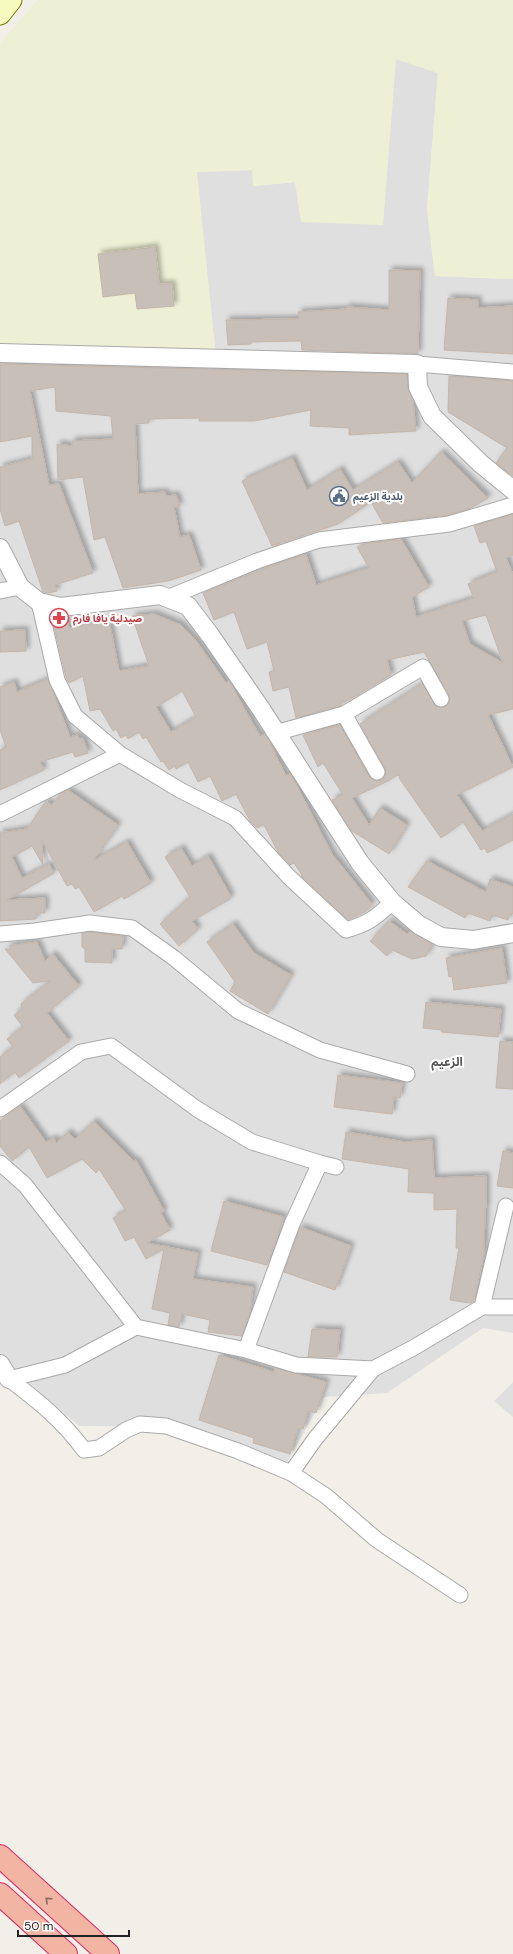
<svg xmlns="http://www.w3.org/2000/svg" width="513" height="1954" font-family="'DM Sans','Noto Sans Arabic',sans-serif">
<defs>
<filter id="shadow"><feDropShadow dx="3.5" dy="-3.5" stdDeviation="2" flood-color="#0004"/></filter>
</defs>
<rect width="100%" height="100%" fill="#f2efe9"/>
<path fill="#e0dfdf" d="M396,59L438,73L427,209L435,276L513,279V1333L483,1328L387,1393L324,1397L286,1464L192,1427L79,1426L7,1364L0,1351V353L216,358L196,172L253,170V186L295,182Z
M513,1382V1417L494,1401Z"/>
<path fill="#eef0d5" d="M38,0H513V279L435,276L427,209L438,73L396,59L383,225L301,222L295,182L253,186L252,170L197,172L216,358L0,353V43Z"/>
<path fill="#c7bfb8" stroke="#c4b6ab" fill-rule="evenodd" filter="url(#shadow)" d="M155,247L159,284H172L174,306L137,309L135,293L103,297L98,254Z
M389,270L420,271L418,354L302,350L301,341L251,342V344L228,345L226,320L299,319L298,312L347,309V307L389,310Z
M448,298L478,300V308L513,306V354L444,350Z
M0,364L407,374L408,388L413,401L416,431L349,435V428L310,426L311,410L254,421H199V418L149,419V423L135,424L138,494L165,492L166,496L176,495L180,506L174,507L180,537L189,535L201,570L168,581L123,588L105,537L94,540L83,477L58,480L57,444L72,446V441L113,439L111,416L56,411L55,387L30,391L49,485L59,484L93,573L55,585L57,591L49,593L43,592L19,521L5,526L0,509V467L32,459V436L0,442Z
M449,376L513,381V476L496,463L507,448L448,412Z
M441,452L488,498L469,509L447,515L383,523L371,502L338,524L272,546L242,481L292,458L307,490L340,469L353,490L398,462L412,483Z
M513,514V555L506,558L513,574V709L488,715L513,767L457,795L482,831L513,814V840L487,853L485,848L481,850L463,822L441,838L399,778L400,776L397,775L388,781L352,798L369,825L380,808L407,825L389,854L352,831L332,800L343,795L323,763L318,767L303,735L340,725L369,777L377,781L382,780L385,776V768L360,724L422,684L436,706L445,707L449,703V695L424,652L387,660L391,675L349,700L343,702L340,706L296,718L289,687L273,691L269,672L274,671L267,642L247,649L234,612L214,620L203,593L268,567L306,554L316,585L369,568L357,547L363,544L401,539L429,587L412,597L416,617L474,598L468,584L497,572L486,541L480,543L474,526ZM486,615L503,663L470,644L462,621Z
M154,614L181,625L197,642L226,683L229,681L260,736L265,734L268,739L286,776L290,774L296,784L332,854L372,904L365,912L348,920L301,876L302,875L294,863L290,865L278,852L264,825L257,828L250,821L236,794L222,801L210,776L198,782L188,762L176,769L175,766L169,770L163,761L161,762L146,737L143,739L139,732L128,739L126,735L121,738L116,729L113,731L100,709L90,711L83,676L69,683L66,677L53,622L67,620L69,628L109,620L119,671L149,666L132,616ZM182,691L196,717L171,732L156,707Z
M25,630L26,651L0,652V631Z
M48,679L70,737L78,735L79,739L83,738L88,753L75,757L73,752L40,762L44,770L0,790V750L6,747L0,730V687L14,682L17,692Z
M68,790L118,825L93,861L127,842L151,883L124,899L122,896L94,912L79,887L75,889L72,884L67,886L42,840L43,865L32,846L12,857L22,878L49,864L54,873L7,900L45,898V913H36V919L0,921V831L1,833L27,829L46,801L52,805L60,794Z
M181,848L192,866L208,856L230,895V899L192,921L198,929L179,946L160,924L190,897L165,857Z
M427,861L486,892L490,879L513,887V914L510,913L508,920L492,915L490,921L468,913L465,918L408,887Z
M389,921L407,934L410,931L432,944L426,956L412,959L392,950L387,956L370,941Z
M233,924L254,953L291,975L268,1014L230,991L235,982L207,942Z
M90,932L123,936L122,949H112V963L85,962V949L82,947V933Z
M37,942L45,961L53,954L79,986L47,1013L69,1041L19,1078L15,1072L0,1084V1057L13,1047L7,1039L23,1027L14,1015L22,1009L21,1004L50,981L33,983L5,949H11L9,946Z
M502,948L507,983L454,990L452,976L449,977L446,958Z
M426,1002L501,1009L498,1037L441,1032L442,1030L423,1028Z
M500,1041L513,1042V1089L496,1088Z
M338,1075L402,1083L400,1098L394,1097L392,1114L334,1107Z
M20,1106L46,1142L54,1138L56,1143L68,1132L75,1139L94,1121L134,1161L136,1160L164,1211L161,1213L170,1230L147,1243L198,1253L193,1279L253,1287L250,1312L242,1336L208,1332L210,1320L182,1314L179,1327L168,1325L170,1313L152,1309L164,1249L146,1259L134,1237L125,1241L113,1218L126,1211L99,1169L96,1173L82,1159L47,1178L29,1147L12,1161L0,1146V1121Z
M346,1132L405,1142L432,1140L434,1178L486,1176V1208H485L484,1253L474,1301L470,1303L450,1300L459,1248H456L457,1209L434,1210V1193L408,1192L409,1169L342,1159Z
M503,1151L513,1153V1188L497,1186Z
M224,1201L284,1217L267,1265L211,1251Z
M300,1227L351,1246L335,1290L284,1272Z
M312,1329L340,1330L337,1357H308Z
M219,1355L274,1372L275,1368L326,1382L316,1413L308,1411L303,1429L298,1428L290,1454L253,1443L254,1438L199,1420Z"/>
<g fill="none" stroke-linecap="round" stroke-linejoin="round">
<g stroke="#a9a9a9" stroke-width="17">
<path id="minor" d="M417,364L513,372
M0,591L20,587
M167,598L257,561L319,540L449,524L513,505
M39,602L57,680L75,716L120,754L180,790L235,818L289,877L346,930C367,924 376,918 392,902
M344,714L423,667L441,699
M275,733L344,714L377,772
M0,814L120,754
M0,934L35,931L90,923L132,928L174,958L238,1011L320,1050L407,1074
M0,1109L81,1052L111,1046L197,1109L252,1142L320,1163L336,1167
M0,1163L25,1185L136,1327L246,1350L296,1365L373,1369L413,1348L482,1307H513
M482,1307L506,1206
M246,1350L292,1224L320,1163
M9,1379C38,1401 62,1420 84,1450L99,1448L126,1430L140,1424L166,1426L238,1451L291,1473L315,1439L373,1369
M9,1379L65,1365L136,1327
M291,1473L326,1496L377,1540L460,1595"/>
</g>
<g stroke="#a9a9a9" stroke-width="20">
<path id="tertiary" d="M0,353L417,364L418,387L432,416L480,463L513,490
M0,548L20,587L39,602L61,607L160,595L188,606L210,635L261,709L360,863L392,902L419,925L441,937L473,940L513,933
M0,1364L9,1379"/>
</g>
<g stroke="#707d05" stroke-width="23">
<path id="secondary" d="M0,14L11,0"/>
</g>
<g stroke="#dc2a67" stroke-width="24">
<path id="trunk" d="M0,1856L108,1954
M0,1894L66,1954"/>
</g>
<use href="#minor" stroke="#fff" stroke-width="15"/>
<use href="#tertiary" stroke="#fff" stroke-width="18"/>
<use href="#secondary" stroke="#f7fabf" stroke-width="21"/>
<use href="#trunk" stroke="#f2b4a3" stroke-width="22"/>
</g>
<defs><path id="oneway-chevron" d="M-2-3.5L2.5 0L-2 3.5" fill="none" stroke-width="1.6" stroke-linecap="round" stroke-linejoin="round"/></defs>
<use stroke="#8a6b62" href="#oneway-chevron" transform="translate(48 1900) rotate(-138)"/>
<defs>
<g id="civic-ring" transform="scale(1)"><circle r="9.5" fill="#fff" stroke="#5c6f8a" stroke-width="1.5"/><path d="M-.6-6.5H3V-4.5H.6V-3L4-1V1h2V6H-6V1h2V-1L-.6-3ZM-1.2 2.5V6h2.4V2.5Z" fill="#5c6f8a"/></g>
<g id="pharmacy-ring" transform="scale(1)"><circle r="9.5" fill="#fff" stroke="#e0444e" stroke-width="1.5"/><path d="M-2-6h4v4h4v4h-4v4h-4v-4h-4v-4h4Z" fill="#e0444e"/></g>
</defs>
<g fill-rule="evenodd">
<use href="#civic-ring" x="339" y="496"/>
<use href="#pharmacy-ring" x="59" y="618"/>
</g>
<g text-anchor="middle" stroke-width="4" stroke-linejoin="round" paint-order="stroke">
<g font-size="10" font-weight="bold" fill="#4e5e75" stroke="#fff" text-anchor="start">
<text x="353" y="500">بلدية الزعيم</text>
</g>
<g font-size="10" font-weight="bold" fill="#be3a42" stroke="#fff" text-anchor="start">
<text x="73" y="622">صيدلية يافا فارم</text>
</g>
<g font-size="12" font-weight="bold" fill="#555" stroke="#fff">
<text x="447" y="1066">الزعيم</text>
</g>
</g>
<path d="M18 1930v6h111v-6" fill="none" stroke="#222222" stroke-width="2"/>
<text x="24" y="1930" font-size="12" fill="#222222" stroke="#ffffff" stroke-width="3" paint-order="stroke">50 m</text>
</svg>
